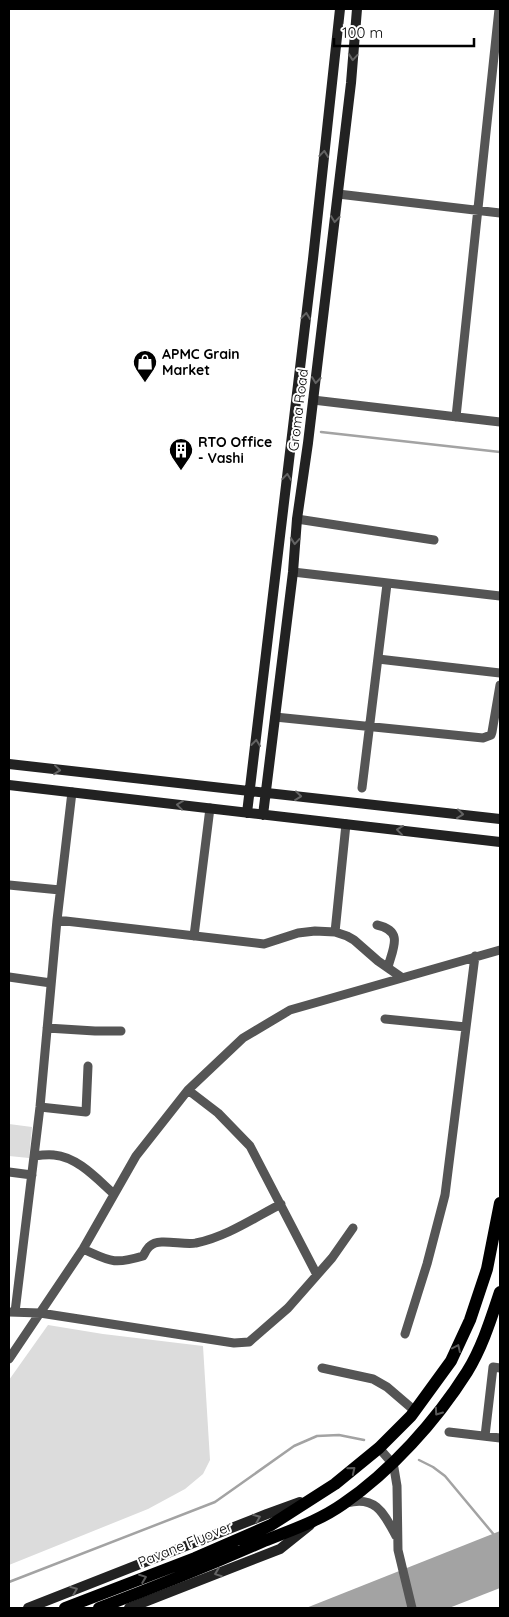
<svg xmlns="http://www.w3.org/2000/svg" width="509" height="1617" font-family="Quicksand,sans-serif">
<rect width="100%" height="100%" fill="#fff"/>
<path fill="#dcdcdc" d="M9,1124L32,1127L29,1158L9,1156Z
M48,1325L103,1334L203,1346L210,1460L203,1474L185,1489L148,1509L9,1565V1380Z"/>
<path fill="#a3a3a3" d="M500,1531V1588L449,1608H306Z"/>
<g fill="none" stroke-linecap="round" stroke-linejoin="round">
<path stroke="#a3a3a3" stroke-width="2.5" d="M321,432L500,452
M419,1460L433,1467L445,1476L495,1536
M9,1582L215,1502L294,1446L317,1436L339,1435L364,1440"/>
<path stroke="#555" stroke-width="9" d="M338,194L500,213
M313,400L500,422
M456,417L499,9
M297,519L434,540
M293,572L500,596
M378,659L500,673
M275,717L483,738L491,735L492,732L500,685
M362,788L387,584
M9,885L60,890
M57,920L264,944L298,933L315,931L335,932L347,936L354,940L378,961L401,977
M377,925C404,931 393,948 388,967
M335,932L346,824
M194,936L210,808
M9,977L51,983
M385,1019L466,1027
M47,1028L95,1031H121
M188,1090L218,1113L250,1146L317,1275
M40,1107L86,1112L88,1066
M34,1156C41,1155 48,1154 54,1155C78,1157 98,1180 114,1194
M9,1172L32,1175
M83,1249C110,1261 113,1265 143,1256C145,1253 147,1248 150,1246C159,1237 184,1246 196,1243C226,1237 254,1218 281,1204
M9,1312L40,1313L234,1343L249,1342L288,1308L332,1258L353,1228
M15,1312L40,1107L57,920L72,792
M405,1334L427,1264L445,1195L475,956
M9,1359L83,1249L136,1156L188,1090L243,1038L290,1010L500,950
M322,1368L373,1379L387,1387L415,1411
M449,1432L500,1438
M485,1436L493,1367L500,1368
M379,1448L392,1463L394,1468L397,1486L398,1550L412,1608
M347,1503C376,1495 384,1514 396,1536"/>
<path stroke="#222" stroke-width="10" d="M9,764L500,819
M9,785L500,842
M247,813L313,259L340,9
M263,815L293,572L297,519L308,443L351,83L357,9
M28,1608L267,1514L300,1502
M129,1608L280,1549L310,1525"/>
<path stroke="#000" stroke-width="12" d="M65,1608L195,1558L271,1525L335,1484L379,1448L411,1416L451,1361L470,1320L487,1269L500,1203
M99,1608C155,1587 210,1565 264,1541C291,1530 319,1521 343,1504C391,1471 436,1421 467,1372C482,1348 491,1319 500,1292"/>
</g>
<defs><path id="oneway-chevron" d="M-2-3.5L2.5 0L-2 3.5" fill="none" stroke-width="1.6" stroke-linecap="round" stroke-linejoin="round" transform="scale(1.25)"/></defs>
<g stroke="#646464">
<use href="#oneway-chevron" transform="translate(353 57) rotate(95)"/>
<use href="#oneway-chevron" transform="translate(324 154) rotate(-84)"/>
<use href="#oneway-chevron" transform="translate(335 219) rotate(97)"/>
<use href="#oneway-chevron" transform="translate(306 316) rotate(-83)"/>
<use href="#oneway-chevron" transform="translate(316 380) rotate(97)"/>
<use href="#oneway-chevron" transform="translate(287 477) rotate(-83)"/>
<use href="#oneway-chevron" transform="translate(295 541) rotate(95)"/>
<use href="#oneway-chevron" transform="translate(256 743) rotate(-83)"/>
<use href="#oneway-chevron" transform="translate(57 770) rotate(6)"/>
<use href="#oneway-chevron" transform="translate(298 796) rotate(6)"/>
<use href="#oneway-chevron" transform="translate(180 805) rotate(-173)"/>
<use href="#oneway-chevron" transform="translate(460 814) rotate(6)"/>
<use href="#oneway-chevron" transform="translate(400 830) rotate(-173)"/>
<use href="#oneway-chevron" transform="translate(257 1518) rotate(-22)"/>
<use href="#oneway-chevron" transform="translate(218 1573) rotate(159)"/>
<use href="#oneway-chevron" transform="translate(74 1590) rotate(-22)"/>
</g>
<g stroke="#595959">
<use href="#oneway-chevron" transform="translate(457 1348) rotate(-65)"/>
<use href="#oneway-chevron" transform="translate(438 1412) rotate(125)"/>
<use href="#oneway-chevron" transform="translate(352 1470) rotate(-39)"/>
<use href="#oneway-chevron" transform="translate(143 1578) rotate(-21)"/>
</g>
<defs>
<g id="shop-pin" transform="scale(1.25)"><path d="M0 17L-7.5 6A9.5 9.5 0 1 1 7.5 6Z" fill="#000" stroke="#fff"/><path d="M-5-2.5h2.3a2.7 3.5 0 0 1 5.4 0H5L5.5 6h-11ZM-1.5-2.5h3a1.5 2.3 0 0 0-3 0Z" fill="#fff"/></g>
<g id="building-pin" transform="scale(1.25)"><path d="M0 17L-7.5 6A9.5 9.5 0 1 1 7.5 6Z" fill="#000" stroke="#fff"/><path d="M-4-6H4V6H1V3H-1V6H-4ZM-2.5-4.3h1.7v1.8h-1.7ZM.8-4.3h1.7v1.8H.8ZM-2.5-1h1.7V.8h-1.7ZM.8-1h1.7V.8H.8Z" fill="#fff"/></g>
</defs>
<g fill-rule="evenodd">
<use href="#shop-pin" x="145" y="362"/>
<use href="#building-pin" x="181" y="450"/>
</g>
<g text-anchor="middle" stroke-width="4" stroke-linejoin="round" paint-order="stroke">
<g font-size="14" font-weight="bold" fill="#000" stroke="#fff" text-anchor="start">
<text x="162" y="359">APMC Grain<tspan x="162" dy="16">Market</tspan></text>
<text x="198" y="447">RTO Office<tspan x="198" dy="16">- Vashi</tspan></text>
</g>
<g font-size="14" fill="#000" stroke="#fff">
<text transform="translate(298 410) rotate(-83)" y="5">Groma Road</text>
<text transform="translate(185 1544) rotate(-22)" y="5">Pavane Flyover</text>
</g>
</g>
<rect width="509" height="1617" fill="none" stroke="#000000" stroke-width="20"/>
<path d="M334 38v8h140v-8" fill="none" stroke="#000000" stroke-width="2.5"/>
<text x="342" y="38" font-size="15" fill="#000000" stroke="#ffffff" stroke-width="4" paint-order="stroke">100 m</text>
</svg>
